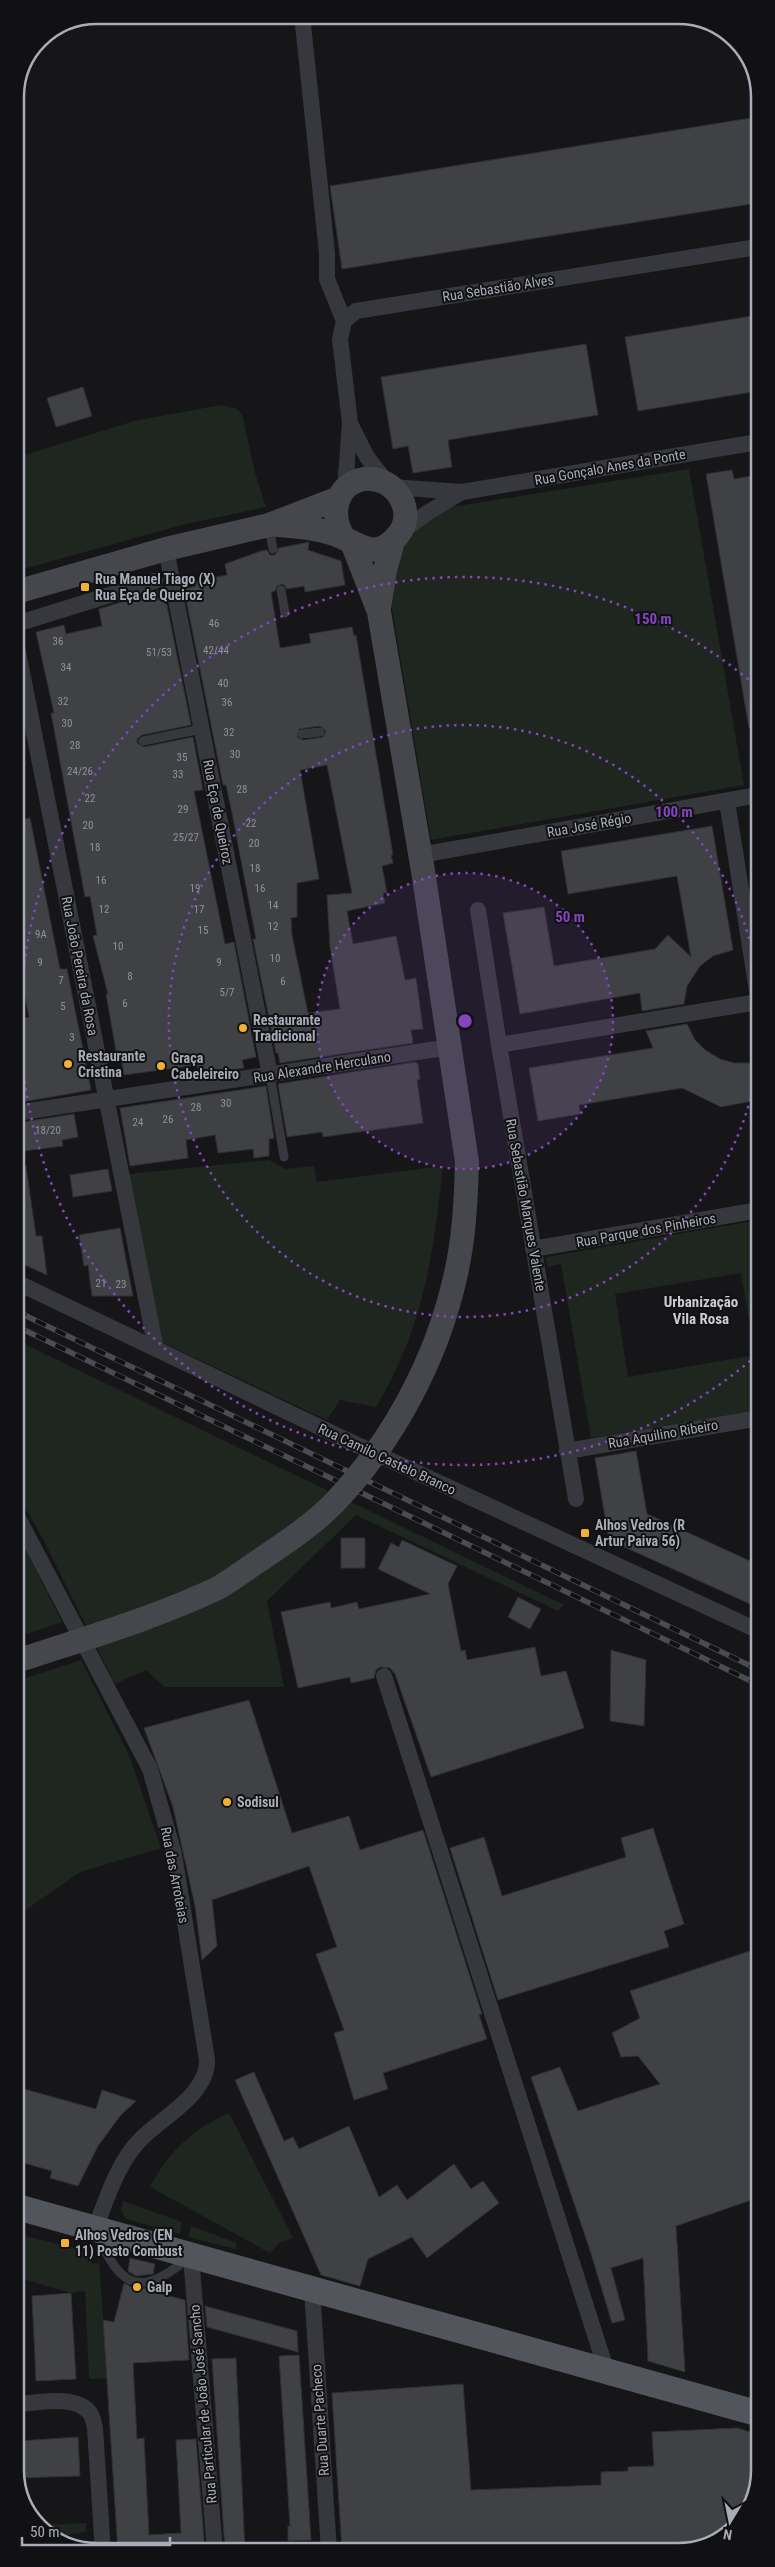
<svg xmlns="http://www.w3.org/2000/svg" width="775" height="2567" font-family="'Roboto Condensed',sans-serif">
<rect width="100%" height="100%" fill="#161618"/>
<path fill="#1e261f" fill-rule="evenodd" d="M221,405L237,409L242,414L255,473L266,507L186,524L16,571L15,458L134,421Z
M689,469L744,785L431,840L389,591L397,554L421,525L451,507Z
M269,1160L286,1169L314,1166L317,1182L443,1166C433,1256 424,1327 376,1407L340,1400L327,1420L159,1341L129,1174Z
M759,1220V1410L591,1438L561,1264L547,1267L546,1257ZM741,1273L755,1355L628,1377L615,1294Z
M16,1340L564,1605L558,1611L356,1515L267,1601L284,1687H164L146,1670L115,1684L43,1539L17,1494Z
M17,1533L62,1622L17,1637Z
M81,1660L129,1755L161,1848L80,1872L17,1916V1681Z
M229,2113L293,2238L279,2243L270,2253L150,2187C168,2152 193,2129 229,2113Z
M123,2201L182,2222L180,2234L126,2219L121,2211Z
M191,2226L237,2243L236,2249L188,2237Z
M17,2234L86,2251L89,2253L92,2264L99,2263L108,2378L89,2379L85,2291L72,2293L22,2279L25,2344L18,2348Z
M86,2523V2532C70,2534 49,2541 39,2525Z"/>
<path fill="#404145" stroke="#303034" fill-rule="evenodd" d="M757,117V203L342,269L330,186Z
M758,315V391L638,411L625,337Z
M586,344L598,415L448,440L452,467L413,473L408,446L393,449L381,377Z
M83,387L92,416L56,427L47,398Z
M732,470L734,479L758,475V728H749L706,474Z
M309,542L308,550L341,561L345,585L305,592L304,586L287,589L283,584L277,586L275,591L271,592L280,648L311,643L309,634L352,627L354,636L356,635L393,855H391L393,863L382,866L387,893H383L385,903L347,911L353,944L396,936L405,980L416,978L423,1029L411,1030L413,1043L280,1063L278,1053H276L253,939H256L231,808L226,785H223L184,589L196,586L195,581L227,575L225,564L261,551L267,550L270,555H275L279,548ZM320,726L326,731L323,737L303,740L297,737L299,729ZM327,765L352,893L327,895L330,947L340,1009L308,1013L292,935L291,918L297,917V883L319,879L300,770Z
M163,586L191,725L142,735L137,739V743L144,747L193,737L203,790L194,791L225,944L234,942L256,1057L242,1060L244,1068L199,1075L197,1065L124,1075L120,1051H116L106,994H108L93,936L97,935L90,896L85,897L51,713H54L36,632L64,625L66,634L102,626L99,609L158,591Z
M30,818L60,969H67L91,1090L16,1103V1029H20L19,1019L29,1017L22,983L16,984V821Z
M712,826L733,950L713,956L700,966L687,986L684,1004L642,1011L640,993L520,1014L503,913L544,907L554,966L655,949L668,935L691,957L677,876L568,894L561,851Z
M687,1024L695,1040L705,1050L720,1059L734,1063H750L757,1100L721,1107L682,1088L579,1105L580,1114L538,1121L529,1068L653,1048L646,1031Z
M415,1062L418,1064L420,1079L417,1080L423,1123L323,1137L322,1132L287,1137L278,1084Z
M266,1086L274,1138L269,1139V1156L254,1158L253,1149L218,1153L215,1135L186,1140L188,1158L130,1166L120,1108Z
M74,1114L78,1137L62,1140L63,1146L16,1152V1123Z
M26,1166L36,1236H42L47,1275L16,1261V1167Z
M108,1169L112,1191L73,1197L70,1175Z
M120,1228L133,1296H92L88,1265L84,1266L79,1235Z
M636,1451L647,1514L759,1565V1608L609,1540L595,1458Z
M341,1538H365V1568H341Z
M402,1540L457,1566L448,1584L461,1651L465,1650L467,1660L535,1647L541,1676L566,1671L584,1728L431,1777L395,1674L390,1668L380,1667L376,1670L374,1678L351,1683L350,1677L298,1688L281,1612L330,1602L331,1608L357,1602L359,1609L430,1594L378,1569L391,1543L399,1547Z
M518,1597L541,1609L530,1629L508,1617Z
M611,1650L646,1660L644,1726L610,1721Z
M249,1700L292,1833L349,1816L360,1850L423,1830L482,2014L479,2015L487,2039L383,2073L388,2089L354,2100L334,2033L344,2030L316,1954L337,1947L309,1866L212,1900L217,1946L202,1960L195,1906L173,1807L144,1728Z
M653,1828L684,1924L664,1931L669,1947L498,2000L450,1848L484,1837L502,1896L626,1857L621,1838Z
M759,1948L760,2158L754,2160L760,2178V2197L676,2226L685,2372L648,2361L643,2258L611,2268L625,2320L612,2323L589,2247L531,2077L560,2067L578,2111L660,2084L638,2056L621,2057L612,2033L640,2018L630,1991Z
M254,2072L284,2141L293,2137L299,2149L349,2126L379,2197L397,2185L407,2200L454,2164L471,2189L483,2181L499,2203L427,2258L412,2237L368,2259L360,2286L321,2275L235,2080Z
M17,2087L96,2109L102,2090L136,2101L120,2116L98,2146L78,2186L50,2178L52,2171L17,2161Z
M130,2258L155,2264L153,2274L136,2276L128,2271Z
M124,2283L133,2288H150L149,2291L185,2300L189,2360L133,2363L137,2439L144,2438L149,2535L181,2533L176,2440L196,2439L205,2551L118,2552L103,2320L114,2322Z
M71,2293L76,2379L36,2381L32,2296Z
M205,2306L297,2331L298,2352L207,2327Z
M299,2355L311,2540L288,2541V2526H290L279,2356Z
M236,2358L245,2551H225L212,2359Z
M463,2384L471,2490L601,2485V2472L628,2471V2467L654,2466L652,2432L737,2428L760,2435V2471L743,2520L709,2543L576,2550H473V2546L410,2550L342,2551L332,2393Z
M78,2437L80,2476L18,2478V2441Z"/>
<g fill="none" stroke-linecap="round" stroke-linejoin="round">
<path stroke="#37383d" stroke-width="9" d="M269,527L273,549
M281,590L285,613
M302,734L320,732
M143,741L201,729
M270,1075L284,1157
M97,2234C121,2289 141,2298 188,2258"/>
<path stroke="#37383d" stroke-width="16" d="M302,15L327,253V279L344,321
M351,425L367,457L388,484
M392,487L462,492L758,442
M345,489L350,423L340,339L344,321L356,311L757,247
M400,533L427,513L462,492
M166,549L270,1075
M16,624L155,581
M16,642L156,1349
M727,801L758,997
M420,855L758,795
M478,910L499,1045L576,1499
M499,1045L758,1002
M16,1113L450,1047
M533,1249L759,1210
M16,1282L336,1435L759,1631
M567,1451L759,1418
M17,1516L150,1769L174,1854L207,2060C208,2094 163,2117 142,2138C118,2161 107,2198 95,2229
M384,1676L607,2372
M191,2256L215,2551
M312,2289L329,2551
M18,2404C38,2403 76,2394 90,2413C93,2417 94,2424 95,2428L103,2552"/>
<path stroke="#45474d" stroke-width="24" d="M278,525C295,526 314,528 331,533C356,540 374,565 398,535C418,511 394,475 364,479C334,484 330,517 344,538
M353,545L379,612L423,871L467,1162
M16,592L166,549L269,525L339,498
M379,608L385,570L393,541"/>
<path stroke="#53555c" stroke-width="26" d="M17,2207L760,2414"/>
<g stroke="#4a4c52" stroke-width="5.5">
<path id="rail" d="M16,1311L759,1670
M16,1326L759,1685"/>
</g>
<use href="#rail" stroke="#111113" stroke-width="4" stroke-dasharray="11" stroke-linecap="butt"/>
<path stroke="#45474d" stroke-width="24" d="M17,1661C83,1639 152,1619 216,1589C231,1581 246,1569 260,1560C285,1543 314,1524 335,1502C393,1441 436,1361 455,1278C464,1240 466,1201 467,1162"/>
</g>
<circle cx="465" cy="1021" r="148" fill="#8446be" fill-opacity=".12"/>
<g fill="none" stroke="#8446be" stroke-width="2.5" stroke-dasharray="2.5 5">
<circle cx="465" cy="1021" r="148"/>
<path d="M758 1062A296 296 0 1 1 758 980"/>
<path d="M756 1356A444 444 0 1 1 756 686"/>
</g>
<g fill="#f2b134" stroke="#111113" stroke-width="2">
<rect x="80" y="582" width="10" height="10" rx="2.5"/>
<circle cx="243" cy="1028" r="5"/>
<circle cx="68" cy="1064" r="5"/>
<circle cx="161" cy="1066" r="5"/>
<rect x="580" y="1528" width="10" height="10" rx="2.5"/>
<circle cx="227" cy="1802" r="5"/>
<rect x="60" y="2238" width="10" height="10" rx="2.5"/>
<circle cx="137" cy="2287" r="5"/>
</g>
<g text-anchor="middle" stroke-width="4" stroke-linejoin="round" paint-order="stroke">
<g font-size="11" fill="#8e929b">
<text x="214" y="627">46</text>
<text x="58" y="645">36</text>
<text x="216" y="654">42/44</text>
<text x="159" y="656">51/53</text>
<text x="66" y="671">34</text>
<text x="223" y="687">40</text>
<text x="63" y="705">32</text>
<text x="227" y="706">36</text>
<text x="67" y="727">30</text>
<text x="229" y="736">32</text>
<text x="75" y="749">28</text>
<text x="235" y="758">30</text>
<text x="182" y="761">35</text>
<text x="80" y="775">24/26</text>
<text x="178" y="778">33</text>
<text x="242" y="793">28</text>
<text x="90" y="802">22</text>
<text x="183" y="813">29</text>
<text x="251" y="827">22</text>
<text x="88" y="829">20</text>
<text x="186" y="841">25/27</text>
<text x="254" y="847">20</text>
<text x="95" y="851">18</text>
<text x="255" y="872">18</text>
<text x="101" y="884">16</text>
<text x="195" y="892">19</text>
<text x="260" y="892">16</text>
<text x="273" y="909">14</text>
<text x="104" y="913">12</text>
<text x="199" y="913">17</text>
<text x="273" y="930">12</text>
<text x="203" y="934">15</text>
<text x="41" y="938">9A</text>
<text x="118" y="950">10</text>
<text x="275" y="962">10</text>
<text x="40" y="966">9</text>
<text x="219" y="966">9</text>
<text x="130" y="980">8</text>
<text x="61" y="984">7</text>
<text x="283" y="985">6</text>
<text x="227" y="996">5/7</text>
<text x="125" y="1007">6</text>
<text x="63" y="1010">5</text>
<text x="72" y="1041">3</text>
<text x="226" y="1107">30</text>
<text x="196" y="1111">28</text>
<text x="168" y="1123">26</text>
<text x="138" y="1126">24</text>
<text x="48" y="1134">18/20</text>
<text x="101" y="1287">21</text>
<text x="121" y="1288">23</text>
</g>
<g font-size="14" fill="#a8adb8" stroke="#111113">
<text transform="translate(498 288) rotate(-9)" y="5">Rua Sebastião Alves</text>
<text transform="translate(610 467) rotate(-10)" y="5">Rua Gonçalo Anes da Ponte</text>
<text transform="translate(218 812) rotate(79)" y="5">Rua Eça de Queiroz</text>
<text transform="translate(589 825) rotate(-10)" y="5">Rua José Régio</text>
<text transform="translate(80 966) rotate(79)" y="5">Rua João Pereira da Rosa</text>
<text transform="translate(322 1067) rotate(-9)" y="5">Rua Alexandre Herculano</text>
<text transform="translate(526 1205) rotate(80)" y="5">Rua Sebastião Marques Valente</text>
<text transform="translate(646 1230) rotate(-10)" y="5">Rua Parque dos Pinheiros</text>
<text transform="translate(663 1434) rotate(-10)" y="5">Rua Aquilino Ribeiro</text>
<text transform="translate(387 1459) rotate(25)" y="5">Rua Camilo Castelo Branco</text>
<text transform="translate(175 1875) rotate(79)" y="5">Rua das Arroteias</text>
<text transform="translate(203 2404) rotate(-95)" y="5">Rua Particular de João José Sancho</text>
<text transform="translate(320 2420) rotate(-94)" y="5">Rua Duarte Pacheco</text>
</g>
<g font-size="14" font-weight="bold" fill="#a8adb8" stroke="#111113" text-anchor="start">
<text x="95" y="584">Rua Manuel Tiago (X)<tspan x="95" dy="16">Rua Eça de Queiroz</tspan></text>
<text x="253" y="1025">Restaurante<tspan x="253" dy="16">Tradicional</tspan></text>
<text x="78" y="1061">Restaurante<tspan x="78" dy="16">Cristina</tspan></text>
<text x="171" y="1063">Graça<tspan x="171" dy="16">Cabeleireiro</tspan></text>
<text x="595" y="1530">Alhos Vedros (R<tspan x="595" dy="16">Artur Paiva 56)</tspan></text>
<text x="237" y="1807">Sodisul</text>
<text x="75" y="2240">Alhos Vedros (EN<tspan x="75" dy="16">11) Posto Combust</tspan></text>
<text x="147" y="2292">Galp</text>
</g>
<g font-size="15" font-weight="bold" fill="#c9ccd4" stroke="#111113">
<text x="701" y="1307">Urbanização<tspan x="701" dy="17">Vila Rosa</tspan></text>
</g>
</g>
<path d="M0 0H775V2567H0ZM97 24H678A73 73 0 0 1 751 97V2470A73 73 0 0 1 678 2543H97A73 73 0 0 1 24 2470V97A73 73 0 0 1 97 24Z" fill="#111113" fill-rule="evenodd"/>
<path fill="none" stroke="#a8adb8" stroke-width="2.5" d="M97 24H678A73 73 0 0 1 751 97V2470A73 73 0 0 1 678 2543H97A73 73 0 0 1 24 2470V97A73 73 0 0 1 97 24Z"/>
<circle cx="465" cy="1021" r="8" fill="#8446be" stroke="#111113" stroke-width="2.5"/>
<g font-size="15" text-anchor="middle" font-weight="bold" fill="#8446be" stroke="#111113" stroke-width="4" stroke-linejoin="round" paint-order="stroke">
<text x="653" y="624">150 m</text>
<text x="674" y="817">100 m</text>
<text x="570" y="922">50 m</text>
</g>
<g transform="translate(730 2522) rotate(190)" stroke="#111113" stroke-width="4" paint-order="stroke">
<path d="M0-4L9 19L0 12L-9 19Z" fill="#a8adb8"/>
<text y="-8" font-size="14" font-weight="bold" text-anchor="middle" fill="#a8adb8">N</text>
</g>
<path d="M22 2537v8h148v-8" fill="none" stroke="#a8adb8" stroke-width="2.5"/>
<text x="30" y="2537" font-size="15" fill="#a8adb8" stroke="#111113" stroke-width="4" paint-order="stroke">50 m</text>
</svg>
